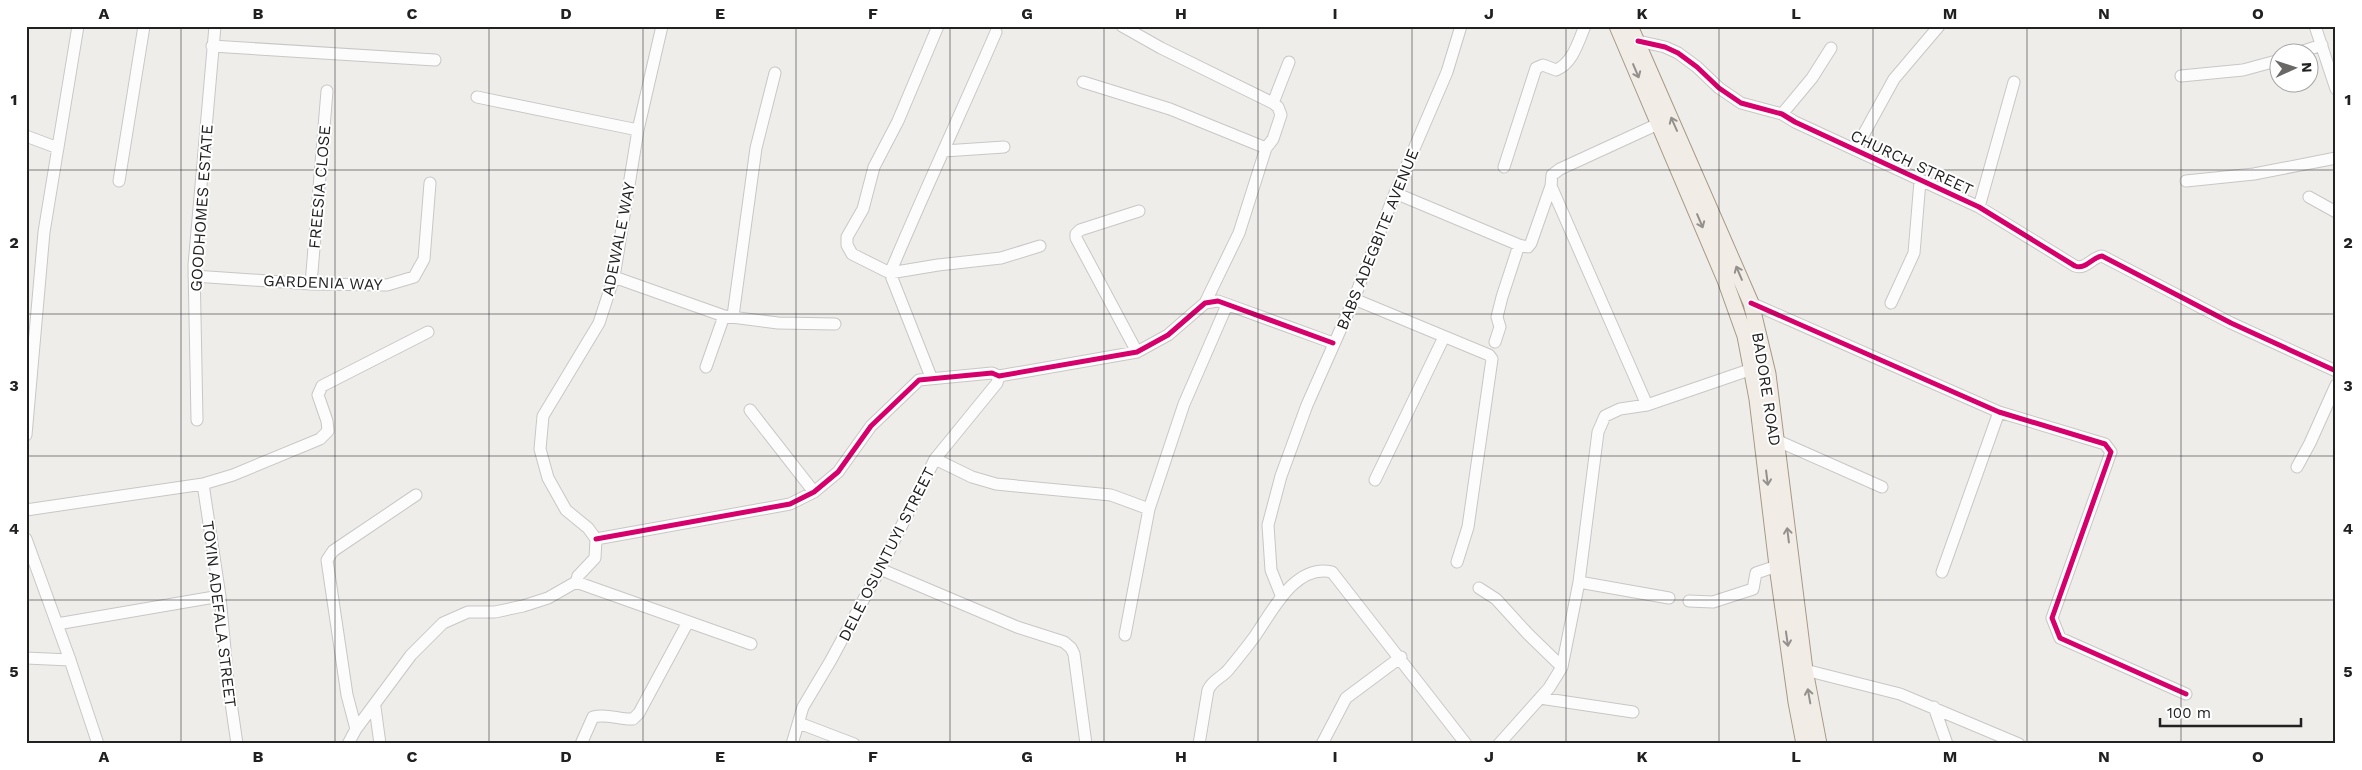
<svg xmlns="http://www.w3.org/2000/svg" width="2362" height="770" font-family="'Work Sans',sans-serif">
<rect width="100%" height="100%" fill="#efedea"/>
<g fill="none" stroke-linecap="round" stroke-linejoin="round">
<g stroke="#c8c7c6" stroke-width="13">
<path id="minor" d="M938,26L898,121L874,167L863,209L847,237V245L852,254L890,273L938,265L1001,258L1040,246
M1122,26L1161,48L1273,103
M2315,26L2336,89
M1638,41L1665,47L1678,53L1697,67L1719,88L1741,103L1782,114L1795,122L1979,207L2075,266C2086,270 2092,257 2102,256L2231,323L2336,371
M212,46L435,60
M2300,52L2322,45
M2181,76L2243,70L2280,60
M1083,82L1170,109L1266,148
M477,97L638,130
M1782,114L1812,78L1831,48
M26,136L58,148
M1855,150L1894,79L1939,26
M944,151L1004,147
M1504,167L1536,68L1543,65L1556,70C1573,63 1578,42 1585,26
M119,181L144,26
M2186,181L2254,174L2336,158
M1551,186L1647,405
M1395,193L1519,245L1528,247L1531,243L1551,186L1552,175L1560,169L1658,124
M2309,197L2336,212
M1979,207L2014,82
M194,276L311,284L387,285L414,277L424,259L430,183
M614,277L724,316L778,323L835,324
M311,284L327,91
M1354,299L1489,355L1492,359L1468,527L1457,562
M1205,303L1239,233L1266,148L1273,139L1281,115L1278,107L1273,103L1289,62
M1751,303L1999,412L2105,444L2111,452L2052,618L2060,638L2186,694
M1891,303L1914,253L1920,181
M733,316L756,148L775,73
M1495,342L1500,327L1497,317L1502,297L1519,245
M1137,352L1076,238V234L1080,230L1139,211
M706,367L724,316
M931,377L890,273C924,192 961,113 996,32
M750,410L814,492
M197,420L194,265L215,26
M26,435L44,232L78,26
M1776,440L1882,487
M935,459L972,477L996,484L1111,495L1149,509
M2297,467L2310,443L2336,385
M1375,480L1444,337
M203,484L220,596L228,682L237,744
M26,510L203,484L233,475L320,439L328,431L327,421L318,395L322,386L428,332
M26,539L70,660L98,744
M596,539L790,504L814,492L838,472L871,426L919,380L992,373L999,376L1137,352L1168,335L1205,303L1218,301L1333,343
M596,539L588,528L566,510L548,478L540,449L543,416L599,323L614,277L638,130L662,26
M880,569L1017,627L1064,642L1071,648L1074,654L1086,744
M1942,572L1999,412
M576,582L751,644
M1579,582L1669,598
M1479,588L1496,599L1528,634L1562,667
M1281,595L1271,570L1268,525L1281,476L1307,405L1354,299L1395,193L1447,72L1461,26
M1689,601L1713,602L1753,589L1756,573L1777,566
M57,624L220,596
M1125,635L1149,509L1184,404L1227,305
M26,658L70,660
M1805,670L1900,694L2019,744
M1540,698L1633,712
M375,707L380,744
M1934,707L1947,744
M799,723L854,744
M356,729L347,695L327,560L333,551L416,495
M348,744L356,729L411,655L443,623L468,612H495L523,606L548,598L576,582L578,576L595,558L596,539
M581,744L593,717C607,713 619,720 633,719L639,713L688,622
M792,744L803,707L831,660L880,569L935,459L997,383L999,376
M1199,744L1208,690C1213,679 1222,678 1229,669C1238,658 1247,647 1255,636C1272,612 1295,563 1332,572L1466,744
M1322,744L1346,698L1401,657
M1499,744L1549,688L1562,667L1579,582L1598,432L1605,416L1620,409L1647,405L1752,369"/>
</g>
<g stroke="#a69985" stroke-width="17">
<path id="major" d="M1617,26L1725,280L1745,336L1757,399L1777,566L1796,702L1804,744
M1630,26L1751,303L1768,374L1805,670L1819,744"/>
</g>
<use href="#minor" stroke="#fdfcfc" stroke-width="11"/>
<use href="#major" stroke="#f2ece6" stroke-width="15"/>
<g stroke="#fff" stroke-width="8">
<path id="cycleway" d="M1638,41L1665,47L1678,53L1697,67L1719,88L1741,103L1782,114L1795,122L1979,207L2075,266C2086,270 2092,257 2102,256L2231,323L2336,371
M1751,303L1999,412L2105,444L2111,452L2052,618L2060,638L2186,694
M596,539L790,504L814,492L838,472L871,426L919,380L992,373L999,376L1137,352L1168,335L1205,303L1218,301L1333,343"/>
</g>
<use href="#cycleway" stroke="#d6006c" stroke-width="5"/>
</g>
<defs><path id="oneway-shaft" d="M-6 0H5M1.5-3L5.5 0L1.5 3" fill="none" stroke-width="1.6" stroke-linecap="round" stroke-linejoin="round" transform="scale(1.25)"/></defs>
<g stroke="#94918d">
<use href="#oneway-shaft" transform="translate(1636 71) rotate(67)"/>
<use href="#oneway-shaft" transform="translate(1674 124) rotate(-114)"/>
<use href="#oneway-shaft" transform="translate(1700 221) rotate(67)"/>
<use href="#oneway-shaft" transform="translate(1739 273) rotate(-113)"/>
<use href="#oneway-shaft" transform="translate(1767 478) rotate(83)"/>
<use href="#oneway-shaft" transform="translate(1788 535) rotate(-97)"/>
<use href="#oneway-shaft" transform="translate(1787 639) rotate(82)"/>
<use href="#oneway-shaft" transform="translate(1809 696) rotate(-100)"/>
</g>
<path fill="none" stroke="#212121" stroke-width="1" stroke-opacity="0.55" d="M181,26V744M335,26V744M489,26V744M643,26V744M796,26V744M950,26V744M1104,26V744M1258,26V744M1412,26V744M1566,26V744M1719,26V744M1873,26V744M2027,26V744M2181,26V744M26,170H2336M26,314H2336M26,456H2336M26,600H2336"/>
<g text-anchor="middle" stroke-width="4" stroke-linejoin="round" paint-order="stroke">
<g font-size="16" fill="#212121" stroke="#fff">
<text transform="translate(1912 162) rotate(25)" y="6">CHURCH STREET</text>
<text transform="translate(319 187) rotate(-85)" y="6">FREESIA CLOSE</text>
<text transform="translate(201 208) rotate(-86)" y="6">GOODHOMES ESTATE</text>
<text transform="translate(618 239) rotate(-79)" y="6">ADEWALE WAY</text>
<text transform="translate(1377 239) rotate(-68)" y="6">BABS ADEGBITE AVENUE</text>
<text transform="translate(323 282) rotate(2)" y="6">GARDENIA WAY</text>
<text transform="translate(1767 389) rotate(81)" y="6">BADORE ROAD</text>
<text transform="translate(886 554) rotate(-63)" y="6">DELE OSUNTUYI STREET</text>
<text transform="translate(220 614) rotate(83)" y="6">TOYIN ADEFALA STREET</text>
</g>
</g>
<rect width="2362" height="770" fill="none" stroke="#ffffff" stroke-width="55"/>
<g transform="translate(2294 68) rotate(87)"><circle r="24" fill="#ffffff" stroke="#a6a6a6"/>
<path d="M0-4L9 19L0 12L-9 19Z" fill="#696867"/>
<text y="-8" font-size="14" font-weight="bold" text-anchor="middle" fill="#212121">N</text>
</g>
<path d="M2160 718v8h141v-8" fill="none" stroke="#212121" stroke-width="2.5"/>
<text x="2167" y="718" font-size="15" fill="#212121" stroke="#ffffff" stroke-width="4" paint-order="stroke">100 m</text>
<rect x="28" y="28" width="2306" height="714" fill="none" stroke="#212121" stroke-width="2"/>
<g font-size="16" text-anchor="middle" font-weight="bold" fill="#212121">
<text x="104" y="19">A</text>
<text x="258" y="19">B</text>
<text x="412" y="19">C</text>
<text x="566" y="19">D</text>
<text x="720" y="19">E</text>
<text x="873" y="19">F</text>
<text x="1027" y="19">G</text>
<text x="1181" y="19">H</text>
<text x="1335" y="19">I</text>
<text x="1489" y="19">J</text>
<text x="1642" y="19">K</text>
<text x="1796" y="19">L</text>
<text x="1950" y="19">M</text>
<text x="2104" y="19">N</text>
<text x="2258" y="19">O</text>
<text x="14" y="105">1</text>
<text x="2348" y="105">1</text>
<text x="14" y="248">2</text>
<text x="2348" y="248">2</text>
<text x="14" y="391">3</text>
<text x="2348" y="391">3</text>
<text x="14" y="534">4</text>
<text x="2348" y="534">4</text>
<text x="14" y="677">5</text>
<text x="2348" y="677">5</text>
<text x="104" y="762">A</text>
<text x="258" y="762">B</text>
<text x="412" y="762">C</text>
<text x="566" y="762">D</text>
<text x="720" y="762">E</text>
<text x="873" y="762">F</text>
<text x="1027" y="762">G</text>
<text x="1181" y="762">H</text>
<text x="1335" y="762">I</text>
<text x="1489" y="762">J</text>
<text x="1642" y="762">K</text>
<text x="1796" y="762">L</text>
<text x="1950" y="762">M</text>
<text x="2104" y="762">N</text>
<text x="2258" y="762">O</text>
</g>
</svg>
